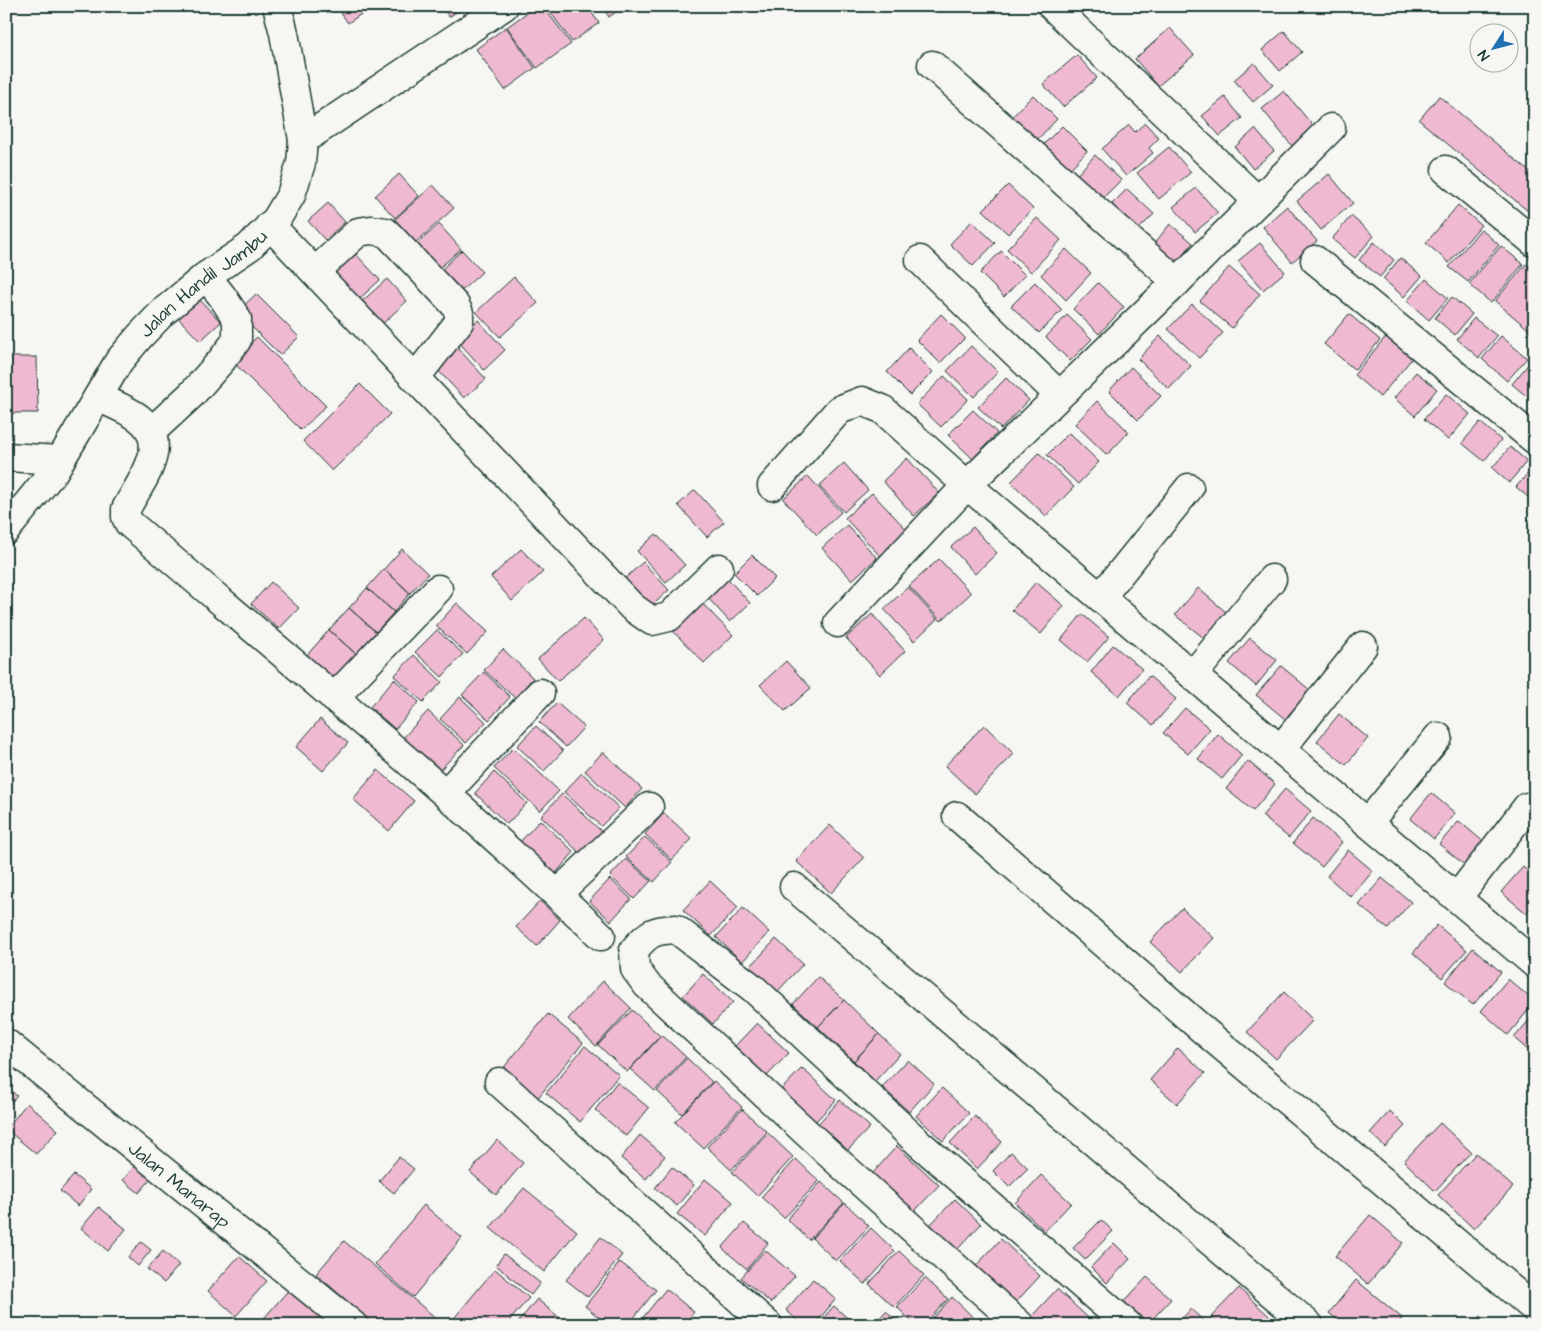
<svg xmlns="http://www.w3.org/2000/svg" width="1541" height="1331" font-family="'Architects Daughter',sans-serif">
<rect width="100%" height="100%" fill="#f6f6f2"/>
<filter id="ink" filterUnits="userSpaceOnUse"><feTurbulence type="fractalNoise" baseFrequency=".02" numOctaves="2"/><feDisplacementMap in="SourceGraphic" scale="10" xChannelSelector="R" yChannelSelector="G"/><feConvolveMatrix kernelMatrix="1 2 1 2 8 2 1 2 1" color-interpolation-filters="sRGB"/></filter>
<g filter="url(#ink)">
<path fill="#efb9d1" stroke="#1f3d34" d="M336,6H373L348,23Z
M441,6H465L449,17Z
M536,6H543L571,44L537,68L507,27Z
M546,6H587L599,23L572,42Z
M602,6H624L609,17Z
M506,27L535,68L505,90L476,49Z
M1170,28L1194,55L1158,86L1135,59Z
M1284,31L1302,52L1280,71L1262,50Z
M1077,55L1097,78L1063,107L1043,84Z
M1254,63L1273,85L1253,102L1234,80Z
M1284,91L1314,127L1292,146L1262,109Z
M1033,95L1057,119L1036,141L1012,117Z
M1439,96L1535,176V217L1419,120Z
M1225,97L1242,118L1220,136L1202,116Z
M1145,123L1159,138L1149,148L1153,153L1126,176L1102,149L1129,125L1135,132Z
M1062,126L1087,151L1068,171L1042,146Z
M1255,129L1274,151L1253,169L1235,147Z
M1169,147L1191,172L1159,199L1137,173Z
M1095,155L1121,180L1099,202L1074,178Z
M399,174L419,196L395,218L375,196Z
M1329,174L1353,203L1321,230L1297,201Z
M433,185L454,208L414,244L393,221Z
M1008,185L1033,209L1008,234L983,210Z
M1196,188L1218,213L1195,232L1173,207Z
M1127,189L1154,214L1134,234L1107,209Z
M328,203L345,222L325,240L308,221Z
M1458,205L1481,225L1449,263L1426,243Z
M1287,206L1317,241L1292,262L1263,227Z
M1351,216L1374,236L1355,258L1332,239Z
M1037,218L1061,240L1031,272L1007,249Z
M972,221L995,243L973,266L950,244Z
M439,224L461,249L437,270L416,245Z
M1170,224L1193,243L1175,264L1153,245Z
M1481,229L1499,245L1468,282L1449,267Z
M1374,242L1394,260L1380,277L1359,260Z
M1260,243L1285,272L1263,290L1238,261Z
M1501,246L1523,264L1491,303L1469,284Z
M1066,249L1091,273L1066,300L1041,275Z
M462,250L482,272L459,293L439,272Z
M353,251L380,280L357,301L330,272Z
M1001,251L1025,275L1004,297L980,273Z
M1400,258L1422,276L1404,297L1383,279Z
M1526,264L1535,272V331L1533,333L1495,301Z
M1229,267L1260,294L1232,328L1200,301Z
M514,277L538,303L500,337L476,312Z
M387,279L407,301L380,326L359,304Z
M1426,279L1448,298L1429,320L1407,301Z
M1035,282L1062,310L1039,333L1011,306Z
M1098,283L1124,307L1099,334L1073,309Z
M256,294L299,337L280,355L237,312Z
M1452,297L1472,314L1455,335L1435,318Z
M199,299L221,322L200,341L178,318Z
M1192,304L1223,333L1199,358L1168,329Z
M941,314L965,338L940,363L917,340Z
M1349,314L1380,340L1355,370L1324,344Z
M1067,315L1092,339L1070,361L1046,337Z
M1474,318L1497,336L1479,358L1457,339Z
M478,320L505,350L484,370L456,339Z
M1388,334L1414,356L1380,397L1354,375Z
M1160,336L1191,366L1169,389L1138,359Z
M1501,336L1527,358L1507,381L1482,359Z
M257,337L326,406L301,430L232,361Z
M455,345L486,379L464,398L433,365Z
M971,346L998,372L974,397L947,371Z
M909,348L933,372L910,395L887,372Z
M1535,356V399L1533,402L1512,384Z
M6,357H37L38,413H6Z
M1131,367L1161,396L1138,420L1109,391Z
M1416,372L1437,389L1415,416L1394,398Z
M944,376L968,399L941,427L917,404Z
M1006,378L1029,400L1001,429L978,407Z
M360,384L390,414L332,471L303,441Z
M1446,394L1470,414L1448,440L1424,419Z
M1097,401L1129,432L1107,455L1075,424Z
M973,410L997,433L973,459L948,435Z
M1480,422L1501,440L1484,461L1462,443Z
M1069,433L1099,462L1078,484L1047,455Z
M1510,447L1527,461L1509,483L1492,468Z
M1039,453L1074,487L1046,516L1011,482Z
M907,458L939,493L914,516L883,481Z
M844,463L868,490L844,512L819,486Z
M1535,465V503L1516,487Z
M808,476L841,512L817,535L783,499Z
M695,490L724,522L707,537L678,505Z
M872,493L908,531L880,556L845,518Z
M847,525L877,558L852,580L822,548Z
M973,527L997,553L975,574L951,547Z
M656,534L685,565L666,582L637,551Z
M402,549L428,574L410,593L384,569Z
M521,549L543,572L512,601L491,577Z
M752,555L775,578L757,596L734,573Z
M939,559L971,593L941,621L909,586Z
M643,562L669,590L645,612L620,583Z
M384,569L410,593L394,612L367,588Z
M728,579L750,603L730,622L708,598Z
M271,582L299,608L279,629L251,604Z
M1036,582L1064,606L1041,634L1012,610Z
M908,587L937,619L914,641L884,609Z
M367,588L394,612L376,632L349,608Z
M1198,588L1227,613L1205,639L1175,615Z
M698,599L733,635L704,663L669,627Z
M457,603L488,632L467,654L436,626Z
M349,608L376,632L356,654L329,630Z
M872,614L905,651L880,675L846,638Z
M1082,614L1109,637L1087,662L1061,640Z
M584,618L604,640L558,681L538,659Z
M329,630L356,654L333,679L307,655Z
M437,630L463,654L442,677L415,652Z
M1250,638L1277,660L1256,686L1229,663Z
M1113,645L1142,669L1119,696L1091,672Z
M503,649L533,678L515,698L484,670Z
M414,655L442,682L423,702L394,676Z
M786,661L811,688L785,711L760,685Z
M1281,666L1310,690L1285,719L1256,695Z
M484,672L510,697L489,720L462,695Z
M1149,676L1176,699L1153,725L1127,703Z
M394,679L419,702L395,729L370,707Z
M460,697L486,722L466,743L440,719Z
M557,703L584,727L566,747L539,722Z
M1185,708L1210,729L1188,754L1163,733Z
M428,711L464,745L439,771L403,738Z
M1339,714L1368,738L1346,765L1317,741Z
M320,719L348,743L323,771L296,747Z
M984,725L1014,754L975,794L945,766Z
M536,726L563,751L544,771L517,746Z
M1218,734L1242,755L1222,779L1198,759Z
M513,748L559,791L540,811L494,768Z
M603,752L642,789L625,808L585,771Z
M1248,761L1275,784L1253,811L1226,789Z
M378,770L414,801L389,831L353,799Z
M494,772L527,803L507,824L475,793Z
M582,773L619,808L601,826L564,792Z
M1285,789L1311,811L1289,838L1262,816Z
M1431,793L1455,813L1434,839L1410,819Z
M562,794L603,833L582,855L541,816Z
M664,813L692,839L672,860L645,834Z
M1313,818L1342,842L1322,867L1293,843Z
M540,820L574,852L555,874L520,842Z
M1459,821L1486,844L1467,867L1439,844Z
M830,825L864,858L831,893L796,861Z
M645,837L672,862L654,882L626,857Z
M1348,850L1373,871L1351,897L1327,876Z
M626,859L651,881L634,899L610,876Z
M1523,867L1535,877V903L1526,913L1501,892Z
M1382,878L1411,902L1388,929L1359,905Z
M610,879L631,899L611,921L589,901Z
M710,881L738,907L711,936L683,910Z
M540,901L560,920L537,946L516,927Z
M743,908L769,932L742,962L716,937Z
M1182,908L1214,938L1182,972L1150,942Z
M1437,925L1467,950L1442,978L1413,953Z
M776,939L803,964L777,992L750,967Z
M1473,948L1501,972L1473,1005L1445,982Z
M703,974L733,1002L713,1024L683,996Z
M818,977L844,1000L818,1027L793,1004Z
M1508,979L1535,1002L1508,1035L1481,1011Z
M603,981L631,1008L596,1046L568,1019Z
M1284,992L1313,1020L1276,1059L1247,1032Z
M844,1000L879,1034L854,1061L818,1027Z
M632,1010L660,1036L627,1072L598,1045Z
M1535,1013V1056L1514,1038Z
M548,1014L583,1043L536,1100L501,1071Z
M757,1023L789,1053L767,1076L735,1046Z
M879,1034L900,1054L875,1081L854,1061Z
M662,1035L686,1057L655,1091L630,1069Z
M585,1046L619,1075L580,1122L546,1093Z
M1178,1048L1205,1073L1177,1104L1150,1080Z
M687,1058L712,1082L682,1114L657,1091Z
M908,1060L934,1084L909,1112L882,1087Z
M802,1068L836,1100L815,1122L781,1090Z
M714,1081L742,1107L703,1148L675,1122Z
M617,1082L649,1108L626,1136L595,1110Z
M6,1086L17,1096L6,1108Z
M942,1088L969,1113L943,1141L916,1116Z
M840,1100L870,1127L847,1151L818,1124Z
M27,1103L58,1130L36,1154L6,1129Z
M742,1109L767,1132L731,1170L707,1147Z
M1390,1111L1405,1126L1385,1147L1370,1133Z
M975,1116L1002,1142L977,1169L950,1143Z
M1440,1123L1471,1152L1435,1191L1404,1161Z
M768,1133L793,1157L757,1196L732,1172Z
M640,1135L665,1156L646,1179L621,1158Z
M497,1140L523,1163L496,1195L470,1172Z
M897,1146L939,1185L913,1213L872,1174Z
M1011,1152L1028,1168L1009,1187L993,1171Z
M1476,1153L1513,1187L1474,1229L1438,1195Z
M399,1157L414,1169L394,1193L379,1181Z
M796,1159L819,1181L784,1218L761,1197Z
M139,1160L156,1173L139,1193L123,1180Z
M672,1167L694,1185L677,1206L655,1188Z
M74,1175L91,1189L78,1206L60,1191Z
M1041,1175L1071,1203L1045,1231L1015,1203Z
M705,1179L733,1202L705,1236L677,1214Z
M821,1182L844,1203L809,1240L787,1219Z
M524,1188L577,1231L544,1272L490,1228Z
M955,1199L981,1224L956,1251L929,1226Z
M845,1203L869,1226L836,1261L812,1238Z
M424,1205L462,1238L413,1297L375,1264Z
M99,1207L126,1229L108,1251L81,1228Z
M1370,1215L1403,1243L1368,1284L1335,1256Z
M1101,1220L1113,1231L1085,1260L1073,1248Z
M744,1223L768,1243L747,1269L722,1248Z
M871,1228L895,1251L865,1284L840,1261Z
M601,1237L622,1255L588,1297L566,1280Z
M1001,1239L1040,1276L1013,1305L974,1268Z
M344,1241L443,1324L442,1325H375L316,1274Z
M141,1242L151,1250L138,1266L128,1257Z
M1114,1243L1130,1259L1107,1283L1091,1267Z
M765,1250L795,1276L771,1303L741,1278Z
M163,1251L179,1265L164,1283L147,1269Z
M899,1251L924,1275L894,1307L869,1284Z
M504,1254L540,1283L531,1295L496,1265Z
M239,1256L267,1281L236,1316L208,1291Z
M620,1262L656,1290L628,1325H608L585,1306Z
M495,1269L529,1298L506,1325H451L450,1323Z
M1147,1277L1171,1299L1147,1325H1139L1120,1306Z
M925,1278L948,1299L924,1325H915L897,1307Z
M813,1279L836,1299L814,1325H802L786,1310Z
M1356,1280L1402,1318L1397,1325H1344L1329,1313Z
M292,1286L336,1325H258Z
M1239,1288L1269,1316L1261,1325H1220L1211,1317Z
M666,1289L694,1312L683,1325H637Z
M1057,1289L1096,1325H1040L1031,1317Z
M952,1297L975,1319L970,1325H927Z
M537,1299L561,1319L556,1325H516Z
M834,1306L855,1325H817Z
M1191,1309L1208,1325H1176Z
M886,1311L901,1325H873Z
M1481,1316L1490,1325H1472Z"/>
<g fill="none" stroke-linecap="round" stroke-linejoin="round">
<g stroke="#1f3d34" stroke-width="31">
<g id="street">
<path d="M1052,6L1258,201"/>
<path d="M932,65L1177,282"/>
<path d="M303,140L504,6"/>
<path d="M1446,170L1535,243"/>
<path d="M270,225L632,607L652,621L669,617L719,568"/>
<path d="M920,260L1059,395"/>
<path d="M1315,260L1535,440"/>
<path d="M315,272L358,232L371,230L386,232L455,305L459,313V322L416,377"/>
<path d="M98,397C110,403 129,410 140,419C172,445 140,482 126,509V517L129,523C288,659 450,792 601,936"/>
<path d="M151,432L191,395L221,361L237,340V319L222,296L206,276"/>
<path d="M6,457L60,460"/>
<path d="M772,486L839,410L862,401L882,409L967,485L1535,964"/>
<path id="s1" d="M6,530L54,471L119,361L140,336L163,312L206,276L249,247L276,220L291,195L301,163L303,140L284,33L277,6"/>
<path d="M1101,597L1189,488"/>
<path d="M838,623L967,485L1177,282L1331,128"/>
<path d="M1193,675L1272,579"/>
<path d="M334,698L438,589"/>
<path d="M1281,749L1363,646"/>
<path d="M446,793L540,693"/>
<path d="M957,816L1203,1030L1535,1309"/>
<path d="M1368,823L1438,737"/>
<path d="M794,887L1309,1325"/>
<path d="M557,894L649,807"/>
<path d="M1457,898L1527,807"/>
<path id="s2" d="M6,1043L353,1325"/>
<path d="M499,1082L768,1325"/>
<path d="M1020,1325L836,1160L647,985L635,969L634,950C649,932 654,930 676,929L754,989L920,1144L1128,1325"/>
</g>
</g>
<use href="#street" stroke="#f6f6f2" stroke-width="28"/>
</g>
</g>
<g text-anchor="middle" stroke-width="4" stroke-linejoin="round" paint-order="stroke">
<g font-size="19" fill="#1f3d34" stroke="#f6f6f2">
<text dy="7" stroke="none"><textPath href="#s1" startOffset="319">Jalan Handil Jambu</textPath></text>
<text dy="7" stroke="none"><textPath href="#s2" startOffset="224">Jalan Manarap</textPath></text>
</g>
</g>
<rect width="1541" height="1331" fill="none" stroke="#f6f6f2" stroke-width="25"/>
<rect x="12" y="12" width="1516" height="1306" fill="none" stroke="#1f3d34" stroke-width="2" filter="url(#ink)"/>
<g transform="translate(1494 48) rotate(234)"><circle r="24" fill="#f6f6f2" stroke="#a0aca6"/>
<path d="M0-4L9 19L0 12L-9 19Z" fill="#1f6fb2"/>
<text y="-8" font-size="14" font-weight="bold" text-anchor="middle" fill="#1f3d34">N</text>
</g>
</svg>
